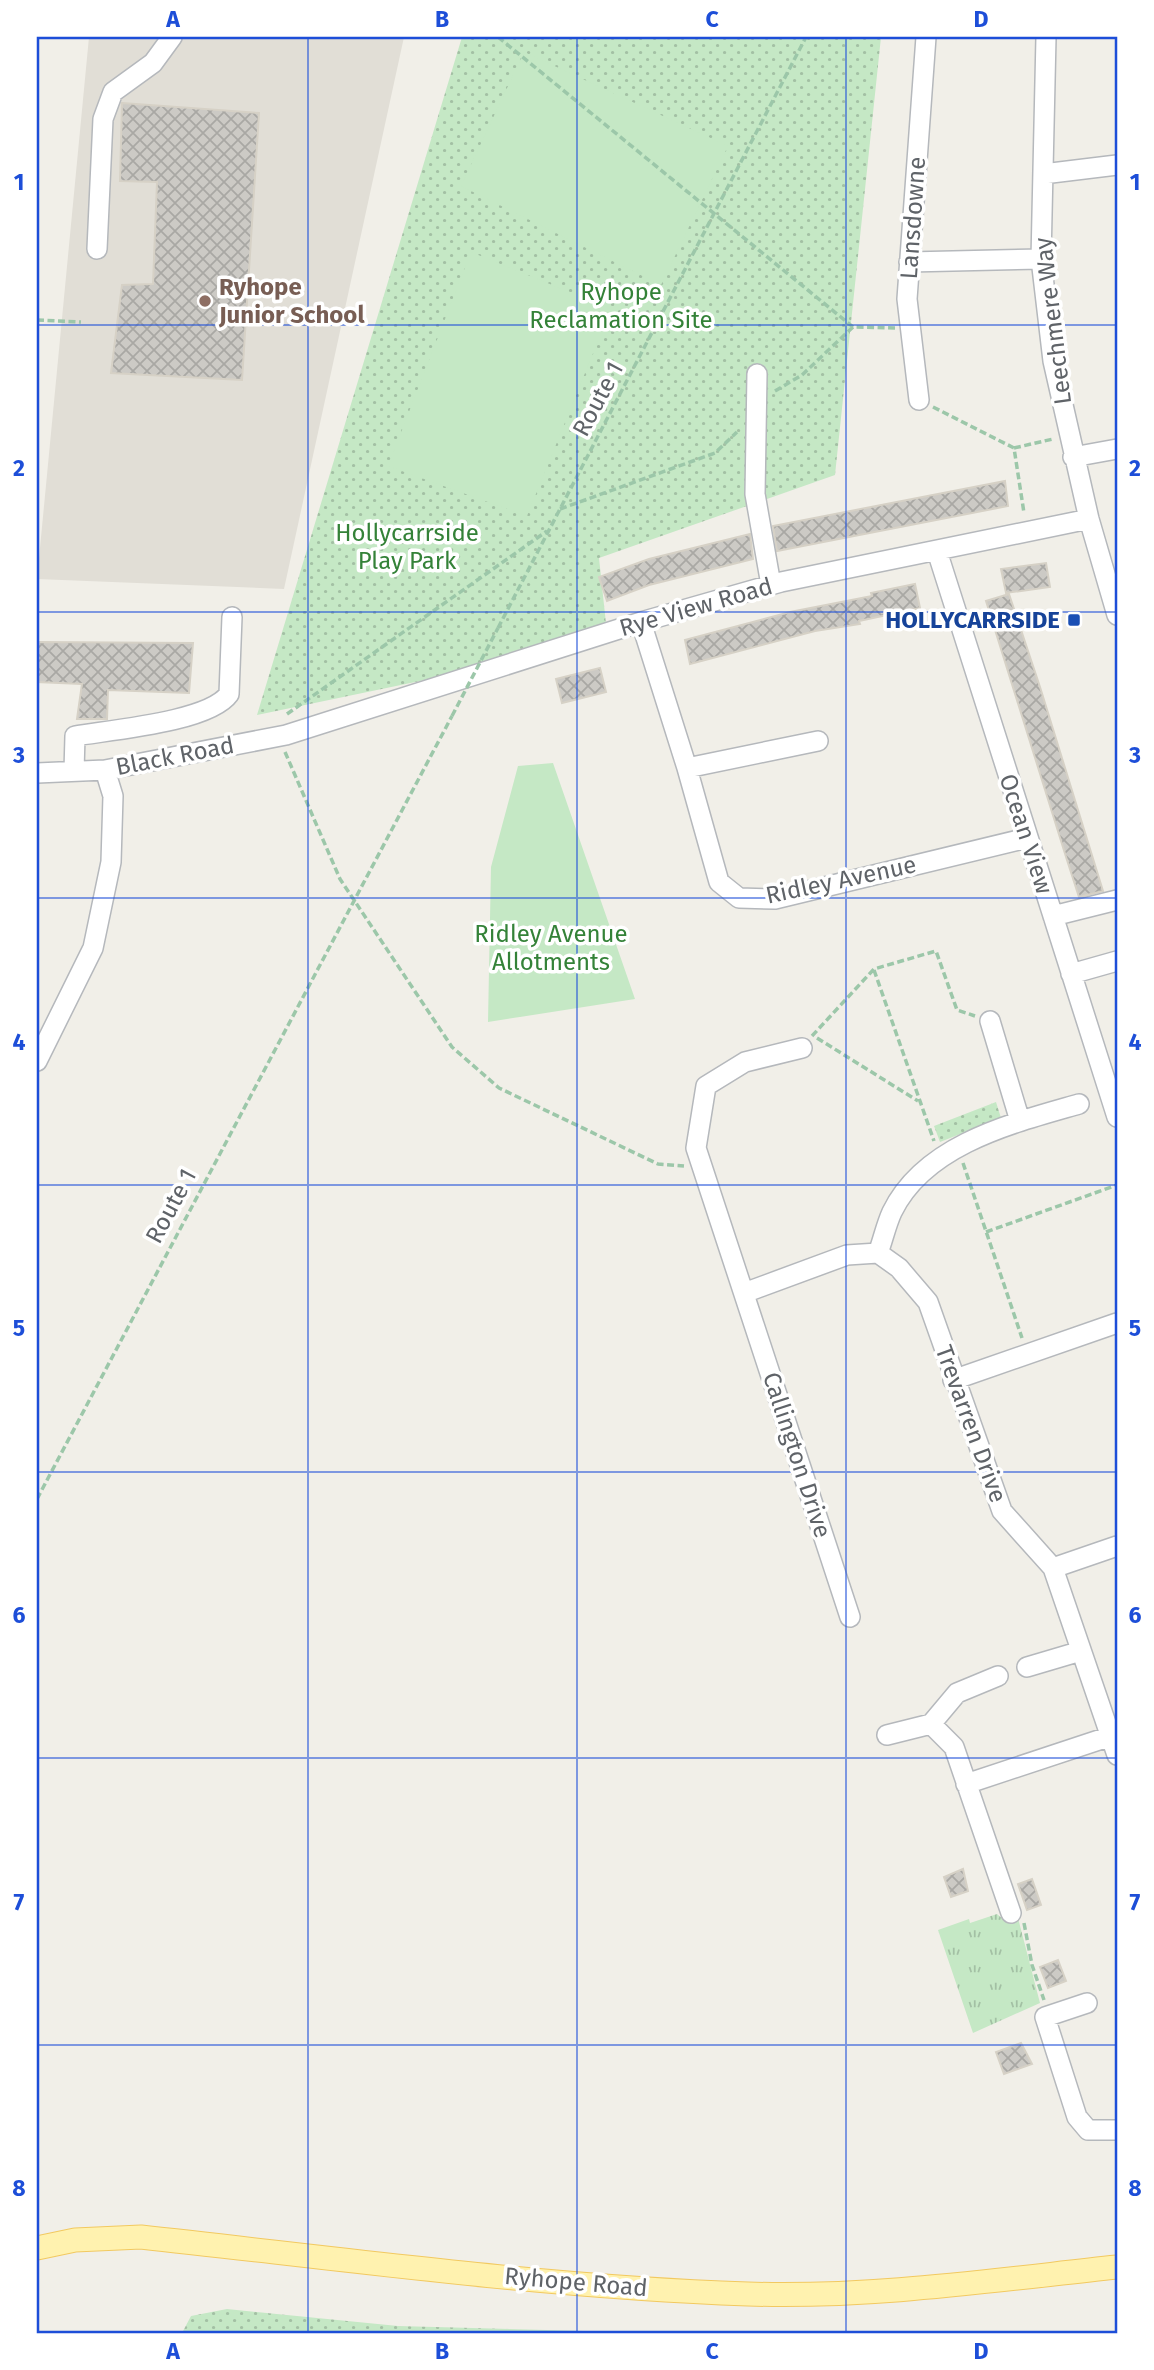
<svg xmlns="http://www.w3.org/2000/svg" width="1154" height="2370" font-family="'Fira Sans',sans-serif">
<defs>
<pattern id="grass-tufts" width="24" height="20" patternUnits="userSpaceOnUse" patternTransform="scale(1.75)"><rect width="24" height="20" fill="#c5e8c5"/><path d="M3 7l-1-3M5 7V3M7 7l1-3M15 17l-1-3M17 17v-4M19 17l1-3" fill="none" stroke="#a3c0a4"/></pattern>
<pattern id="park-dots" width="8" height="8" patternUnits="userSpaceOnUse" patternTransform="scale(1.75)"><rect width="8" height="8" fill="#c5e8c5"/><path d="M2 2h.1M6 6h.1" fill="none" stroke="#a3c0a4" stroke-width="1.8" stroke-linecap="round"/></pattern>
<pattern id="building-cross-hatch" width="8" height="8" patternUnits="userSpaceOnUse" patternTransform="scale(1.75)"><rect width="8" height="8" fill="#cccac5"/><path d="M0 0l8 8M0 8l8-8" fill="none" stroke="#a9a8a4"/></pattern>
</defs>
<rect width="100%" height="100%" fill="#f1efe8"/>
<path fill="#e1ded6" d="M89,37H404L284,589L37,579Z"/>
<path fill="url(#grass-tufts)" d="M997,1914L1005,1921L1018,1918L1040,2003L973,2033L938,1930L969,1919L970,1923Z"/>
<path fill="url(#park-dots)" d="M462,37H881L835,475L599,558L607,633L530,658L257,715Z
M996,1102L1001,1118L940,1142L934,1126Z
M227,2309L398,2326L623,2332L182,2333L191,2316Z"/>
<path fill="#c5e8c5" d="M524,52L728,146L661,285L461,186Z
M471,252L611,309L527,516L388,466Z
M553,763L635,999L488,1022L491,867L518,766Z"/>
<path fill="url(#building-cross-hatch)" stroke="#d6d1c6" stroke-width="2" d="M122,103L259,113L242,380L111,373L122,285L153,284L157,182L120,181Z
M1005,481L1008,506L777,551L773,526Z
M750,534L753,559L649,585L607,601L599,577L649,559Z
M1046,563L1050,587L1006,593L1001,569Z
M915,584L920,608L859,621L860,624L815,631L690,664L685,640L790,612L872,596L871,593Z
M1009,594L1040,687L1103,891L1079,897L1067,860L986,601Z
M37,642L193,643L189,693L108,690L107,719H77L82,684L37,682Z
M600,668L606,692L562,703L556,679Z
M963,1869L968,1891L951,1897L944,1877Z
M1032,1879L1041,1905L1027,1910L1018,1884Z
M1058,1960L1066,1981L1048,1988L1040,1967Z
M1021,2043L1032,2064L1004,2074L996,2052Z"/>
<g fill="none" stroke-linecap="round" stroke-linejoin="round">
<g stroke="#b5b8bc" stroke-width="22">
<path id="minor" d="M1046,37L1041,259L1053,361L1089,519L1117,615
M1043,174L1117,165
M97,249L103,119L113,92L153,63L172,37
M909,262L1041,259
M757,374L755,494L771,585
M919,400L907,299L926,37
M1073,457L1117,449
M937,551L1117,1117
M641,622L687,768L719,882L739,898L775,899L1027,838
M687,768L818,741
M74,771L75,736C110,730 209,722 229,694L232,617
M37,773L105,770L286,735L641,622L781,582L1089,519
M1053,916L1117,900
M1071,974L1117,961
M990,1021L1020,1121
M802,1048L745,1062L706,1086L696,1148L850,1617
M37,1061L93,948L111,862L113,796L105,770
M878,1253C883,1240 886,1225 892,1212C925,1144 1013,1123 1079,1104
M744,1293L847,1255L878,1253L899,1268L928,1302L1002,1511L1053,1568L1117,1755
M953,1380L1117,1323
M1053,1568L1117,1546
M1027,1667L1081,1651
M931,1724L957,1693L998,1676
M887,1735L931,1724L954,1747L1011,1913
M966,1784L1111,1736
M1087,2003L1045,2017L1077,2117L1088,2130H1117"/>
</g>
<g stroke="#f2c960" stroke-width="25">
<path id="major" d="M37,2248L75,2240L141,2237C343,2259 545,2287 748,2294C871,2298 995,2280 1117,2267"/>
</g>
<path stroke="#9cc7a9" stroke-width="3.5" stroke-dasharray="7 3.5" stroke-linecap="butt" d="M498,37L853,327
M37,320L81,322
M775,391L802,375L853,327L895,328
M933,407L1014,448L1024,513
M1014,448L1053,439
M560,509L715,453L737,432
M498,628L806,37
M287,714L547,531
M285,752L340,879L452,1047L499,1088L658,1164L684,1166
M874,970L934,1141
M812,1036L874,969L936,951L957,1010L975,1016
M817,1038L918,1101
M963,1163L1022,1338
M986,1232L1117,1185
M37,1499L452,716
M1024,1923L1032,1965L1044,2000"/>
<use href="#minor" stroke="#fff" stroke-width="19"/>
<use href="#major" stroke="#fff2af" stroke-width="23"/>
<path stroke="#9cc7a9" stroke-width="3.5" stroke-dasharray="7 3.5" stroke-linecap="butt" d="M452,716L498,628"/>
</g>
<path fill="none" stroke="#1d4ed8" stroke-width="2" stroke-opacity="0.55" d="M308,37V2333M577,37V2333M846,37V2333M37,325H1117M37,612H1117M37,898H1117M37,1185H1117M37,1472H1117M37,1758H1117M37,2045H1117"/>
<circle fill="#8d6e63" stroke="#fff" stroke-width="2.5" cx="205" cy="301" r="7"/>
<rect fill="#1a4fb4" stroke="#fff" stroke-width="2.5" x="1067" y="613" width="14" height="14" rx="3.5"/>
<g text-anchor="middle" stroke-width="7" stroke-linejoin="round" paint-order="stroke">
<g font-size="24" fill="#5f6368" stroke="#fff">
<text transform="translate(913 218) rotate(-86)" y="8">Lansdowne</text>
<text transform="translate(1053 321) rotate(-97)" y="8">Leechmere Way</text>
<text transform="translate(598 399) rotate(-62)" y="8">Route 1</text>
<text transform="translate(696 607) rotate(-16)" y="8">Rye View Road</text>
<text transform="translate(175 756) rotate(-11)" y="8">Black Road</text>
<text transform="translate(1026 834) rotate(72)" y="8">Ocean View</text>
<text transform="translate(841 880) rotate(-12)" y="8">Ridley Avenue</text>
<text transform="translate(171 1206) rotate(-62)" y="8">Route 1</text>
<text transform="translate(971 1424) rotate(70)" y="8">Trevarren Drive</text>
<text transform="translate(797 1455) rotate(72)" y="8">Callington Drive</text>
<text transform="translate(576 2282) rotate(5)" y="8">Ryhope Road</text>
</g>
<g font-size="24" font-weight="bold" fill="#785e54" stroke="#fff" text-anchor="start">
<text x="219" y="295">Ryhope<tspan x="219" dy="28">Junior School</tspan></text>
</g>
<g font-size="24" fill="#348238" stroke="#fff">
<text x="621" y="300">Ryhope<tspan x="621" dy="28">Reclamation Site</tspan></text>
<text x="407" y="541">Hollycarrside<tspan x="407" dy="28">Play Park</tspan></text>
<text x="551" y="942">Ridley Avenue<tspan x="551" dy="28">Allotments</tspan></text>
</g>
<g font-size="24" font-weight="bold" fill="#164399" stroke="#fff" text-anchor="end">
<text x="1060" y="628">HOLLYCARRSIDE</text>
</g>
</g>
<rect width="1154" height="2370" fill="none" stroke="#ffffff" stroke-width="77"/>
<rect x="38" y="38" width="1078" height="2294" fill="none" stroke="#1d4ed8" stroke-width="2.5"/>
<g font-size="23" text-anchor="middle" font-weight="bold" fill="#1d4ed8">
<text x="173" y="27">A</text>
<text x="442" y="27">B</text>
<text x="712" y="27">C</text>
<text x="981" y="27">D</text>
<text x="19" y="190">1</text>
<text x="1135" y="190">1</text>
<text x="19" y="476">2</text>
<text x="1135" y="476">2</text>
<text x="19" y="763">3</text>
<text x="1135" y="763">3</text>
<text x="19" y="1050">4</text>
<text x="1135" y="1050">4</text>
<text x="19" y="1336">5</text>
<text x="1135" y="1336">5</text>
<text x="19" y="1623">6</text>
<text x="1135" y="1623">6</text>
<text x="19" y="1910">7</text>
<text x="1135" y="1910">7</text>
<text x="19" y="2196">8</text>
<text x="1135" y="2196">8</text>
<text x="173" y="2359">A</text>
<text x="442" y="2359">B</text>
<text x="712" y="2359">C</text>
<text x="981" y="2359">D</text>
</g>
</svg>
